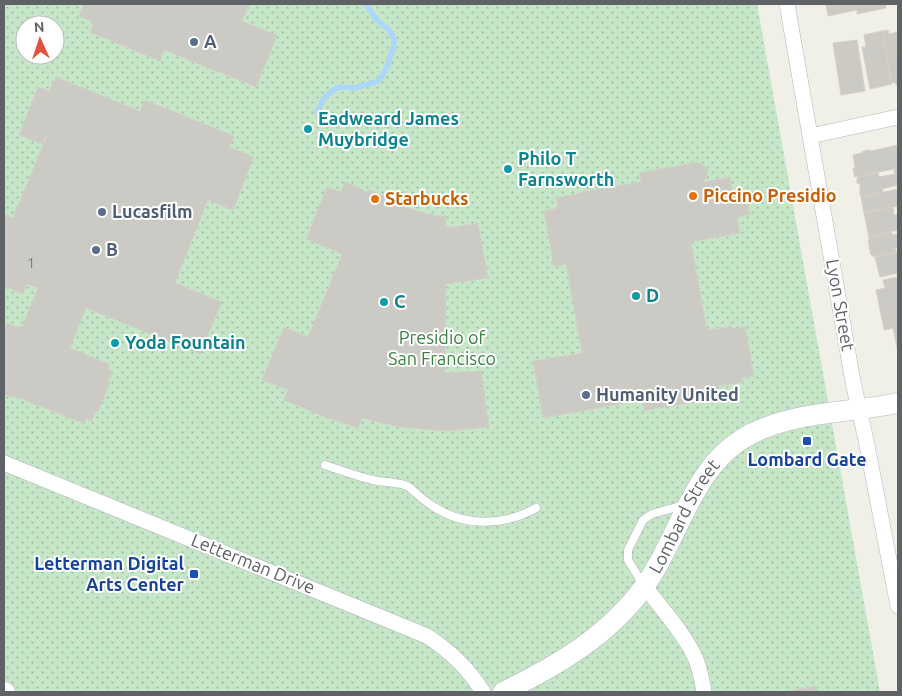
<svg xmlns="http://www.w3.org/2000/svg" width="902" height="696" font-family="Ubuntu,sans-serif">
<defs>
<pattern id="grass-dots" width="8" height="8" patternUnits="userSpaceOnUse" patternTransform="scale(1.25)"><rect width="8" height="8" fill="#c6e6c8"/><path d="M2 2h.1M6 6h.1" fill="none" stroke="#a4bea6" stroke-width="1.8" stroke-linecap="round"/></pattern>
</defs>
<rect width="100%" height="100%" fill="#f0efe8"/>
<path fill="url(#grass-dots)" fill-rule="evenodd" d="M4,4H757L880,692H4ZM25,25H55V55H25Z"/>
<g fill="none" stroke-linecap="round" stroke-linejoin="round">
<path stroke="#add6fb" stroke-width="5.5" d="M317,112L324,98L332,91L340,87L355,88L375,82L378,81L382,76L387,67L394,45V39L389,30L375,18L366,4"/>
</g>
<path fill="#cccac4" stroke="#d5d1c6" d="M84,4H249L242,21L277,35L256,87L164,50L160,61L90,32L94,22L79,16Z
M826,4H885L886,8L857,14V10L828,16Z
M888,30L889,34L897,32L898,84L896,85L895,82L892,83L882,31Z
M882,31L892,84L870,89L862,47H866L864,35Z
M857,40L865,91L841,95L833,43Z
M56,77L140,111L145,100L234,136L229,147L254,157L233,210L208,200L175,283L222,302L200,354L86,308L70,348L109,364L107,369L113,371L108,381L110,382L98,412L96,411L92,421L86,419L85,424L14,396L13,398L4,394V329L7,323L19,328V326L22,327L38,288L27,284L23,294L4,286V214L13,218L47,135H46L41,144L19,135L38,87L49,91Z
M898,145V168L855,177L853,169L855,167L853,155L862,153L863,151L869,150L871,151Z
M698,162L706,167L708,170L706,179L703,181V182L730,177L733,193L745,191L750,215L737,217L740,233L691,242L707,330L732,326L733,329L745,327L754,376L742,378L743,382L691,391L693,402L644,411L642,400L543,418L533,361L582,353L566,264L554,267L544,211L558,208L556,198L581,193V192L641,182L639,173Z
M898,168V185L882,189L883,192L862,197L860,195V184L857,183V179L858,177L878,172L879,177L895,174L894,169Z
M345,182L368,192L369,190L391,199V201L414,210L432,215L446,216L445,227H454L478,223L488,278L446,284L445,373L481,371L489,427L448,431L422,429L399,427L362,418L358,428L325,417L284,400L288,390L262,380L284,327L308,337L342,254L306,239L327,187L341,192Z
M898,189V206L864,213L861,197Z
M893,207L894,215L898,214V230L869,237L864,213Z
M892,232V235L898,234V247L895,248L896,252L873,257V255H871L868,240H869V237Z
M896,252H898V273L880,277L875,257Z
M898,277V352L893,328L884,330L876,290L885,288L883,280Z
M817,686L818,692H785Z"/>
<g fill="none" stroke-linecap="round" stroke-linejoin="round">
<g stroke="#b5b7bb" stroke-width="9">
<path id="lane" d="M325,465C342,471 359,477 377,481C384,482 402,483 407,486C410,487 413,491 416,493C421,498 428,503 434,507C466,527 504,526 536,508
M644,586L628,560V550L643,520L652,514L684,505"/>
</g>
<g stroke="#b5b7bb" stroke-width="16">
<path id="street" d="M787,4L853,382L866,440L898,606
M810,136L898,117
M4,463L427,636C450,651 469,669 483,692
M645,586C661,609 682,630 694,655C700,667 702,680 704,692"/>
</g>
<g stroke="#b6b9be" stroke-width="21">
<g id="secondary">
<path d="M4,692H5"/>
<path id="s1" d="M503,692C557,666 608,636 644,587C681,536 691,465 751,434C796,411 850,413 898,403"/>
</g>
</g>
<use href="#lane" stroke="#fff" stroke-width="8"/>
<use href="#street" stroke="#fff" stroke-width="15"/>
<use href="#secondary" stroke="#fff" stroke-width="20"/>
</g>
<g fill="#5c6f8a" stroke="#fff" stroke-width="2">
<circle cx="194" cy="42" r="5"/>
<circle cx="102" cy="212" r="5"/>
<circle cx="96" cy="250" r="5"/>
<circle cx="586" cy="395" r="5"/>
</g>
<g fill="#0f9aa8" stroke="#fff" stroke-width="2">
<circle cx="308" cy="129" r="5"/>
<circle cx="508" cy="169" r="5"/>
<circle cx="636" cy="296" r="5"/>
<circle cx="384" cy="302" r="5"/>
<circle cx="115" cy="343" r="5"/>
</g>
<g fill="#e8710a" stroke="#fff" stroke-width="2">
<circle cx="693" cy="196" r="5"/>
<circle cx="375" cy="199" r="5"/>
</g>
<g fill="#1a4fb4" stroke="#fff" stroke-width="2">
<rect x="802" y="436" width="10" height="10" rx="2.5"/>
<rect x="189" y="569" width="10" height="10" rx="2.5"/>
</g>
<g text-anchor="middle" stroke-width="4" stroke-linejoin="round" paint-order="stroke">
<g font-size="15" fill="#7a7c7e">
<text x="31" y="268">1</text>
</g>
<g font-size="18" font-weight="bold" fill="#4e5e75" stroke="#fff" text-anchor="start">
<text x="204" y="48">A</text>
<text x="112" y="218">Lucasfilm</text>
<text x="106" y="256">B</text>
<text x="596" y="401">Humanity United</text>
</g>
<g font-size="18" font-weight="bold" fill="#0d838f" stroke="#fff" text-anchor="start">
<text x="318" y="125">Eadweard James<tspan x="318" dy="21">Muybridge</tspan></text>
<text x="518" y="165">Philo T<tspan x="518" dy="21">Farnsworth</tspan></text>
<text x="646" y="302">D</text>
<text x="394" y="308">C</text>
<text x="125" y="349">Yoda Fountain</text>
</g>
<g font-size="18" font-weight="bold" fill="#c56008" stroke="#fff" text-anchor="start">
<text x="703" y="202">Piccino Presidio</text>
<text x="385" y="205">Starbucks</text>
</g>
<g font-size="18" fill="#5f6267" stroke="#fff">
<text transform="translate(840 305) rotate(80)" y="6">Lyon Street</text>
<text dy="6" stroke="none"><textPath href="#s1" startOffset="259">Lombard Street</textPath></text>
<text transform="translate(253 564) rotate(22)" y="6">Letterman Drive</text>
</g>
<g font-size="18" fill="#3a8340" stroke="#fff">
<text x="442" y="344">Presidio of<tspan x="442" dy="21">San Francisco</tspan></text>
</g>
<g font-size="18" font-weight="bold" fill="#164399" stroke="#fff">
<text x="807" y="466">Lombard Gate</text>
<text x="184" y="570" text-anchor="end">Letterman Digital<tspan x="184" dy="21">Arts Center</tspan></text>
</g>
</g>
<rect width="902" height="696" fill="none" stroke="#5f6267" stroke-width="10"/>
<g transform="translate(40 40) rotate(357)"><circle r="24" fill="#ffffff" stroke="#bfc0c2"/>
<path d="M0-4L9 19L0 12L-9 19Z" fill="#e1513d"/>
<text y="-8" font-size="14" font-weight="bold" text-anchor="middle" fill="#5f6267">N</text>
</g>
</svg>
